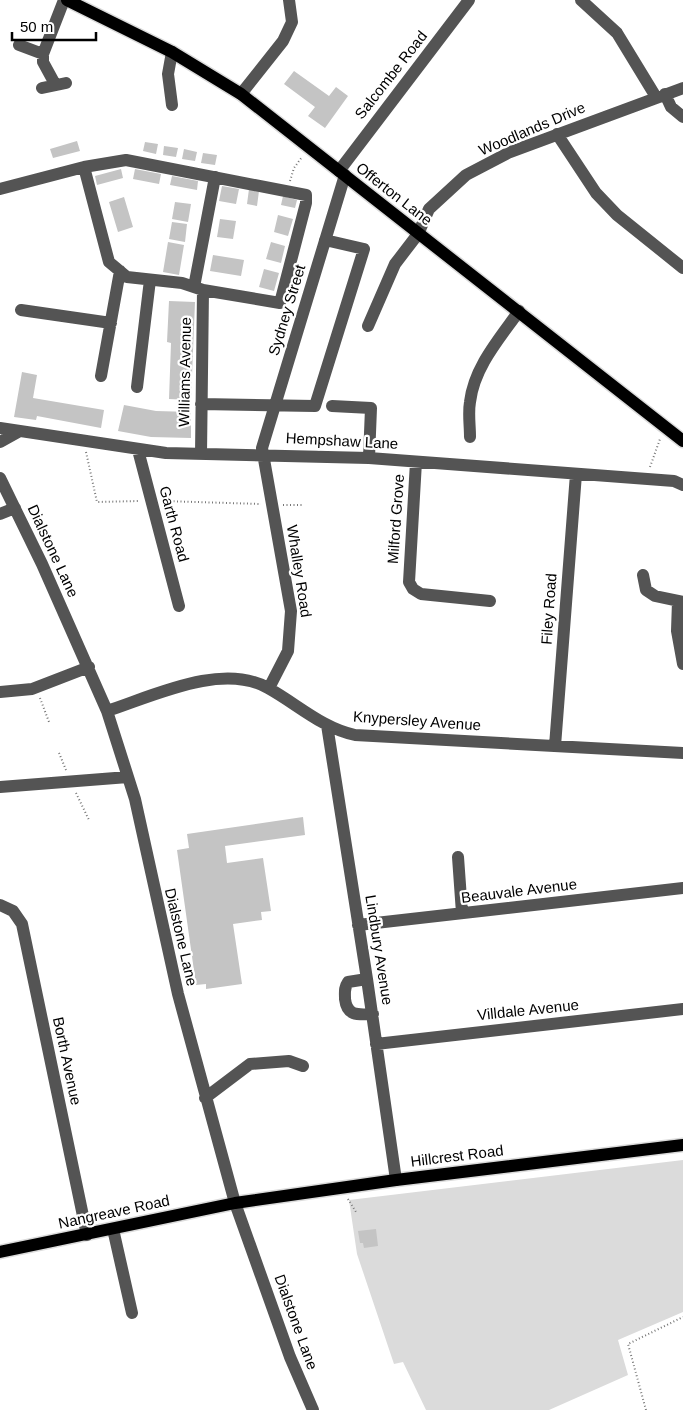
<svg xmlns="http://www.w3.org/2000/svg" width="683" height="1410" font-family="Helvetica,sans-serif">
<rect width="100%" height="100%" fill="#fff"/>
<path fill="#dbdbdb" d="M683,1160V1312L618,1340L628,1375L549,1410H426L403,1362L394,1364L357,1254L349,1200Z"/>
<path fill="#c4c4c4" d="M294,71L329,96L336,87L348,96L325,128L308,116L315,107L284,84Z
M77,141L80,151L53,158L50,149Z
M145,142L158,144L156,154L143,151Z
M164,146L178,148L176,157L163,155Z
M184,149L197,152L195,161L182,159Z
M203,153L217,155L215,165L201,163Z
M121,169L123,178L97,185L95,176Z
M135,169L161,174L159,184L133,179Z
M172,176L198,181L197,190L170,185Z
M222,186L239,189L236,204L219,201Z
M249,189L259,191L257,206L247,204Z
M283,196L297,200L295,208L281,205Z
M124,197L133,227L118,232L109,202Z
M175,202L191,204L188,222L172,219Z
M278,215L293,219L288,236L274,232Z
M220,219L236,221L233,239L217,237Z
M172,222L187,224L185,242L169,239Z
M168,242L184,245L179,275L163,272Z
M271,242L285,246L281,263L266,259Z
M213,255L244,260L241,276L210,271Z
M264,269L279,273L274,291L259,287Z
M169,301L195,302L191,400L169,399L171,343L167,342Z
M22,372L37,375L33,398L104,410L101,428L37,416L36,420L14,417Z
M124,405L156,411L191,412V438L151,437L118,431Z
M303,817L305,835L225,846L227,863L263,858L271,911L261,912L262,920L233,924L242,984L206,989V984L196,985L177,850L189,848L187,834Z
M376,1229L378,1246L364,1248L363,1243H360L358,1231Z"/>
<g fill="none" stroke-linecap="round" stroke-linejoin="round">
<g stroke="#dbdbdb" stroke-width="15">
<path id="major" d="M67,0L172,52L241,94L683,441
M0,1252L235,1203L396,1180L683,1145"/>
</g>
<path stroke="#767676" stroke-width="2" stroke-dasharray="1 2.5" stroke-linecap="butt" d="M290,181L294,168L302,157
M86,452L97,502L139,501
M650,467L660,439
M163,501L261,504
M283,505H304
M40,698L49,722
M59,753L66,770
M76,793L89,820
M348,1199L356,1212
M646,1410L628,1344L683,1317"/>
<path stroke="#545454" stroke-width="12" d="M581,0L617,33L656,97
M19,45L43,54
M172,52L168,74L172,105
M55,84L43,62V54L64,0
M42,88L66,83
M241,94L283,41L292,22L289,0
M665,94L671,107L683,117
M557,134L596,193L617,215L683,268
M126,160L306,195V203L280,303L203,290L182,283L127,277L109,262L84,167Z
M339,171L469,0
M0,189L84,167
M194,287L215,177
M21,310L111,323
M368,326L395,264L418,234L429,209L466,175L508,153L683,88
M101,376L120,271
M137,387L150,280
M201,404L315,406L364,249L325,240
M332,406L371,408L369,458
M0,428L166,453L369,458L674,481L683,485
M470,437C470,425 468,413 470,402C474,367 500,338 519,311
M0,442L18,432
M138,450L179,606
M201,454L203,290
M416,462L409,582L413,589L421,594L490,601
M0,478L42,564L107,711L135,799L178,994L235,1203L290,1357L313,1410
M0,514L15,508
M643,575L646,590L655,596L683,602
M678,601L677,631L683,664
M269,688L288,651L291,611L262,448L345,175
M0,692L32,689L89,667
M107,711C153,696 222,662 268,688C297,704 322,728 355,735L683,753
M327,725L367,979L396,1180
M555,746L576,474
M0,787L128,777
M458,857L462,913
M0,905L13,911L22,924L87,1235
M358,925L683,888
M367,979L348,982C344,988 345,992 345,999C347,1016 357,1015 373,1014
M376,1044L683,1009
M205,1098L250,1064L289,1061L303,1066
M113,1229L132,1313"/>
<use href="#major" stroke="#000" stroke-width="12"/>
</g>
<g text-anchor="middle" stroke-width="4.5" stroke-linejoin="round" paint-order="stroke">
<g font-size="15" fill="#000" stroke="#fff">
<text transform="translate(391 75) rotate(-52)" y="5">Salcombe Road</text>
<text transform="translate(532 129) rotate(-23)" y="5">Woodlands Drive</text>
<text transform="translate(394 194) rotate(38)" y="5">Offerton Lane</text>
<text transform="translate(287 310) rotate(-73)" y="5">Sydney Street</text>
<text transform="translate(185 372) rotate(-89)" y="5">Williams Avenue</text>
<text transform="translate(342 441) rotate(3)" y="5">Hempshaw Lane</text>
<text transform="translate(396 519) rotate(-86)" y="5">Milford Grove</text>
<text transform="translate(174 524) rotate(75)" y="5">Garth Road</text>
<text transform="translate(53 551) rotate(65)" y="5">Dialstone Lane</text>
<text transform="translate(299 571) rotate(81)" y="5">Whalley Road</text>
<text transform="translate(549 609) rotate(-86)" y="5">Filey Road</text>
<text transform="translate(417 721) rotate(4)" y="5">Knypersley Avenue</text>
<text transform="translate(519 891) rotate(-7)" y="5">Beauvale Avenue</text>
<text transform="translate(181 937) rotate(77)" y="5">Dialstone Lane</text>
<text transform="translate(379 950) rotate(81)" y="5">Lindbury Avenue</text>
<text transform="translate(528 1010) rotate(-6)" y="5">Villdale Avenue</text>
<text transform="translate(67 1061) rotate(78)" y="5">Borth Avenue</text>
<text transform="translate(457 1156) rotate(-7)" y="5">Hillcrest Road</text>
<text transform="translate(114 1212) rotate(-12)" y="5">Nangreave Road</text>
<text transform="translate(296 1322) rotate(70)" y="5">Dialstone Lane</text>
</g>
</g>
<path d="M12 32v8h84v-8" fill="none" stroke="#000000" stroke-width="2.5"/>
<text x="20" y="32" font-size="15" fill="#000000" stroke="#ffffff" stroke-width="4" paint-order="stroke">50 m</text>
</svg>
